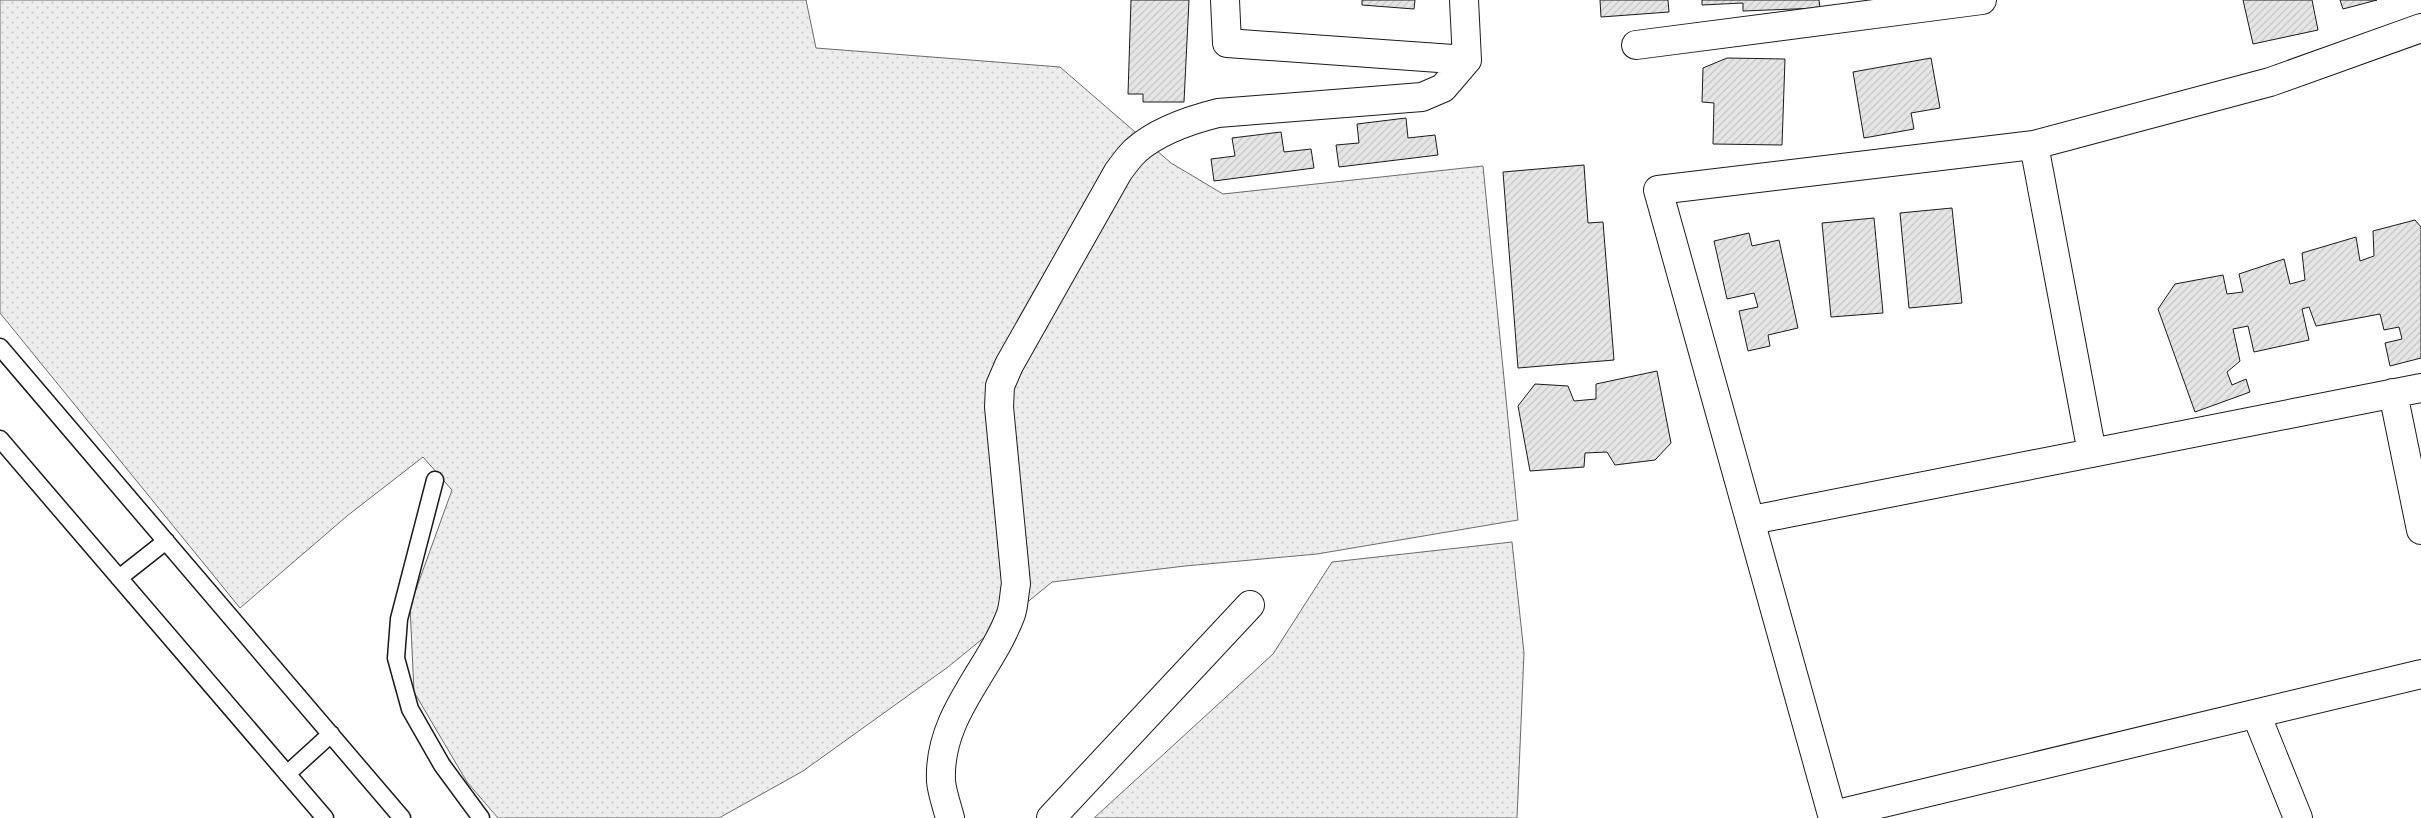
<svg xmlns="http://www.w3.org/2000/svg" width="2421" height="818" font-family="Helvetica,sans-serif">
<defs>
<pattern id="grass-dots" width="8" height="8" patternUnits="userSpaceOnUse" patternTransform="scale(1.25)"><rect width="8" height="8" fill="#ededed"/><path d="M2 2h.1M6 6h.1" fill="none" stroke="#cbcbcb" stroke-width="1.8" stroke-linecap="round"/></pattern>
<pattern id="building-hatch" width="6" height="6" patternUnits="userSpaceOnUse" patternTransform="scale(1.25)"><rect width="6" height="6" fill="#e6e6e6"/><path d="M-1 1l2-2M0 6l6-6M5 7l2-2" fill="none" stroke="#c5c5c5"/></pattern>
</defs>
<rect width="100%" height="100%" fill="#fff"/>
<path fill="url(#grass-dots)" stroke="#6a6a6a" d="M0,0H806L816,48L1060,67L1171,163L1223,194L1483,166L1518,520L1317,554L1185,566L1052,582L948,667L803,771L719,818H498L467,782L414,692L410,606L452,490L423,457L347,516L240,608L0,313Z
M1512,542L1524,653L1517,818H1094L1273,654L1332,562Z"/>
<path fill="url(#building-hatch)" stroke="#1a1a1a" d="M1131,0H1189L1184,102H1143V94H1128Z
M1362,0H1415L1414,9L1362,5Z
M1600,0H1668L1669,12L1601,17Z
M1702,0H1819L1820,8L1743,11V3L1702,5Z
M2243,0H2312L2318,30L2253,44Z
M2340,0H2377L2343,9Z
M1727,58L1785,59L1782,145L1713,144L1714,103L1702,102L1703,68Z
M1931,58L1940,108L1911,113L1914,129L1864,138L1853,72Z
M1406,118L1408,138L1435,135L1438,155L1339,167L1336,145L1359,143L1357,124Z
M1281,132L1284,152L1311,149L1314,168L1214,181L1211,159L1235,156L1232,138Z
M1584,165L1588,223L1603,222L1614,360L1518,368L1503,172Z
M1952,208L1962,303L1909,308L1900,213Z
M1874,218L1883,313L1831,317L1822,223Z
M2415,220L2421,227V358L2390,366L2385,343L2402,339L2399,327L2384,330L2380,314L2316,326L2309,307L2302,309L2309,340L2254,352L2248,326L2233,329L2240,361L2227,372L2232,385L2246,379L2250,392L2195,412L2158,309L2175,284L2223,275L2227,294L2243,292L2239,274L2284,259L2290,284L2305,280L2302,253L2356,237L2360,261L2374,256L2373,231Z
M1749,233L1752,246L1779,240L1798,328L1768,335L1770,346L1748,351L1739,311L1758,307L1754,293L1727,299L1714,241Z
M1657,371L1671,443L1655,460L1615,465L1607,452L1585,453L1584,467L1530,471L1518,406L1535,384L1568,386L1574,401L1596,399V384Z"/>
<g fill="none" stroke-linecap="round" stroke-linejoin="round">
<g stroke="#1a1a1a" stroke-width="19">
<path id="service" d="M0,347L402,818
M0,439L325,818
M435,480L399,619L396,658L410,709L442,765L481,818
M119,578L166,541
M287,774L331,734"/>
</g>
<g stroke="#1a1a1a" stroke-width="30">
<path id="minor" d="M1225,0L1227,43L1467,60L1464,0
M1636,45L1982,0
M2034,145L2092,453
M2393,393L2421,530
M1752,520L2421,388
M2256,714L2298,818
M1833,815L2421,674
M950,818C947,806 942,793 941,781C938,715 990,671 1011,614C1014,605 1014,594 1016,584L999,407L1000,386L1009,365L1118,172C1123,165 1129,157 1135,151C1157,131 1190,120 1218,113L1422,97L1443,88L1467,60
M1051,818L1250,605
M1833,818L1658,190L2034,145L2270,82L2421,28"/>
</g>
<use href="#service" stroke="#fff" stroke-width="16"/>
<use href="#minor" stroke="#fff" stroke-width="28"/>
</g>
</svg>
